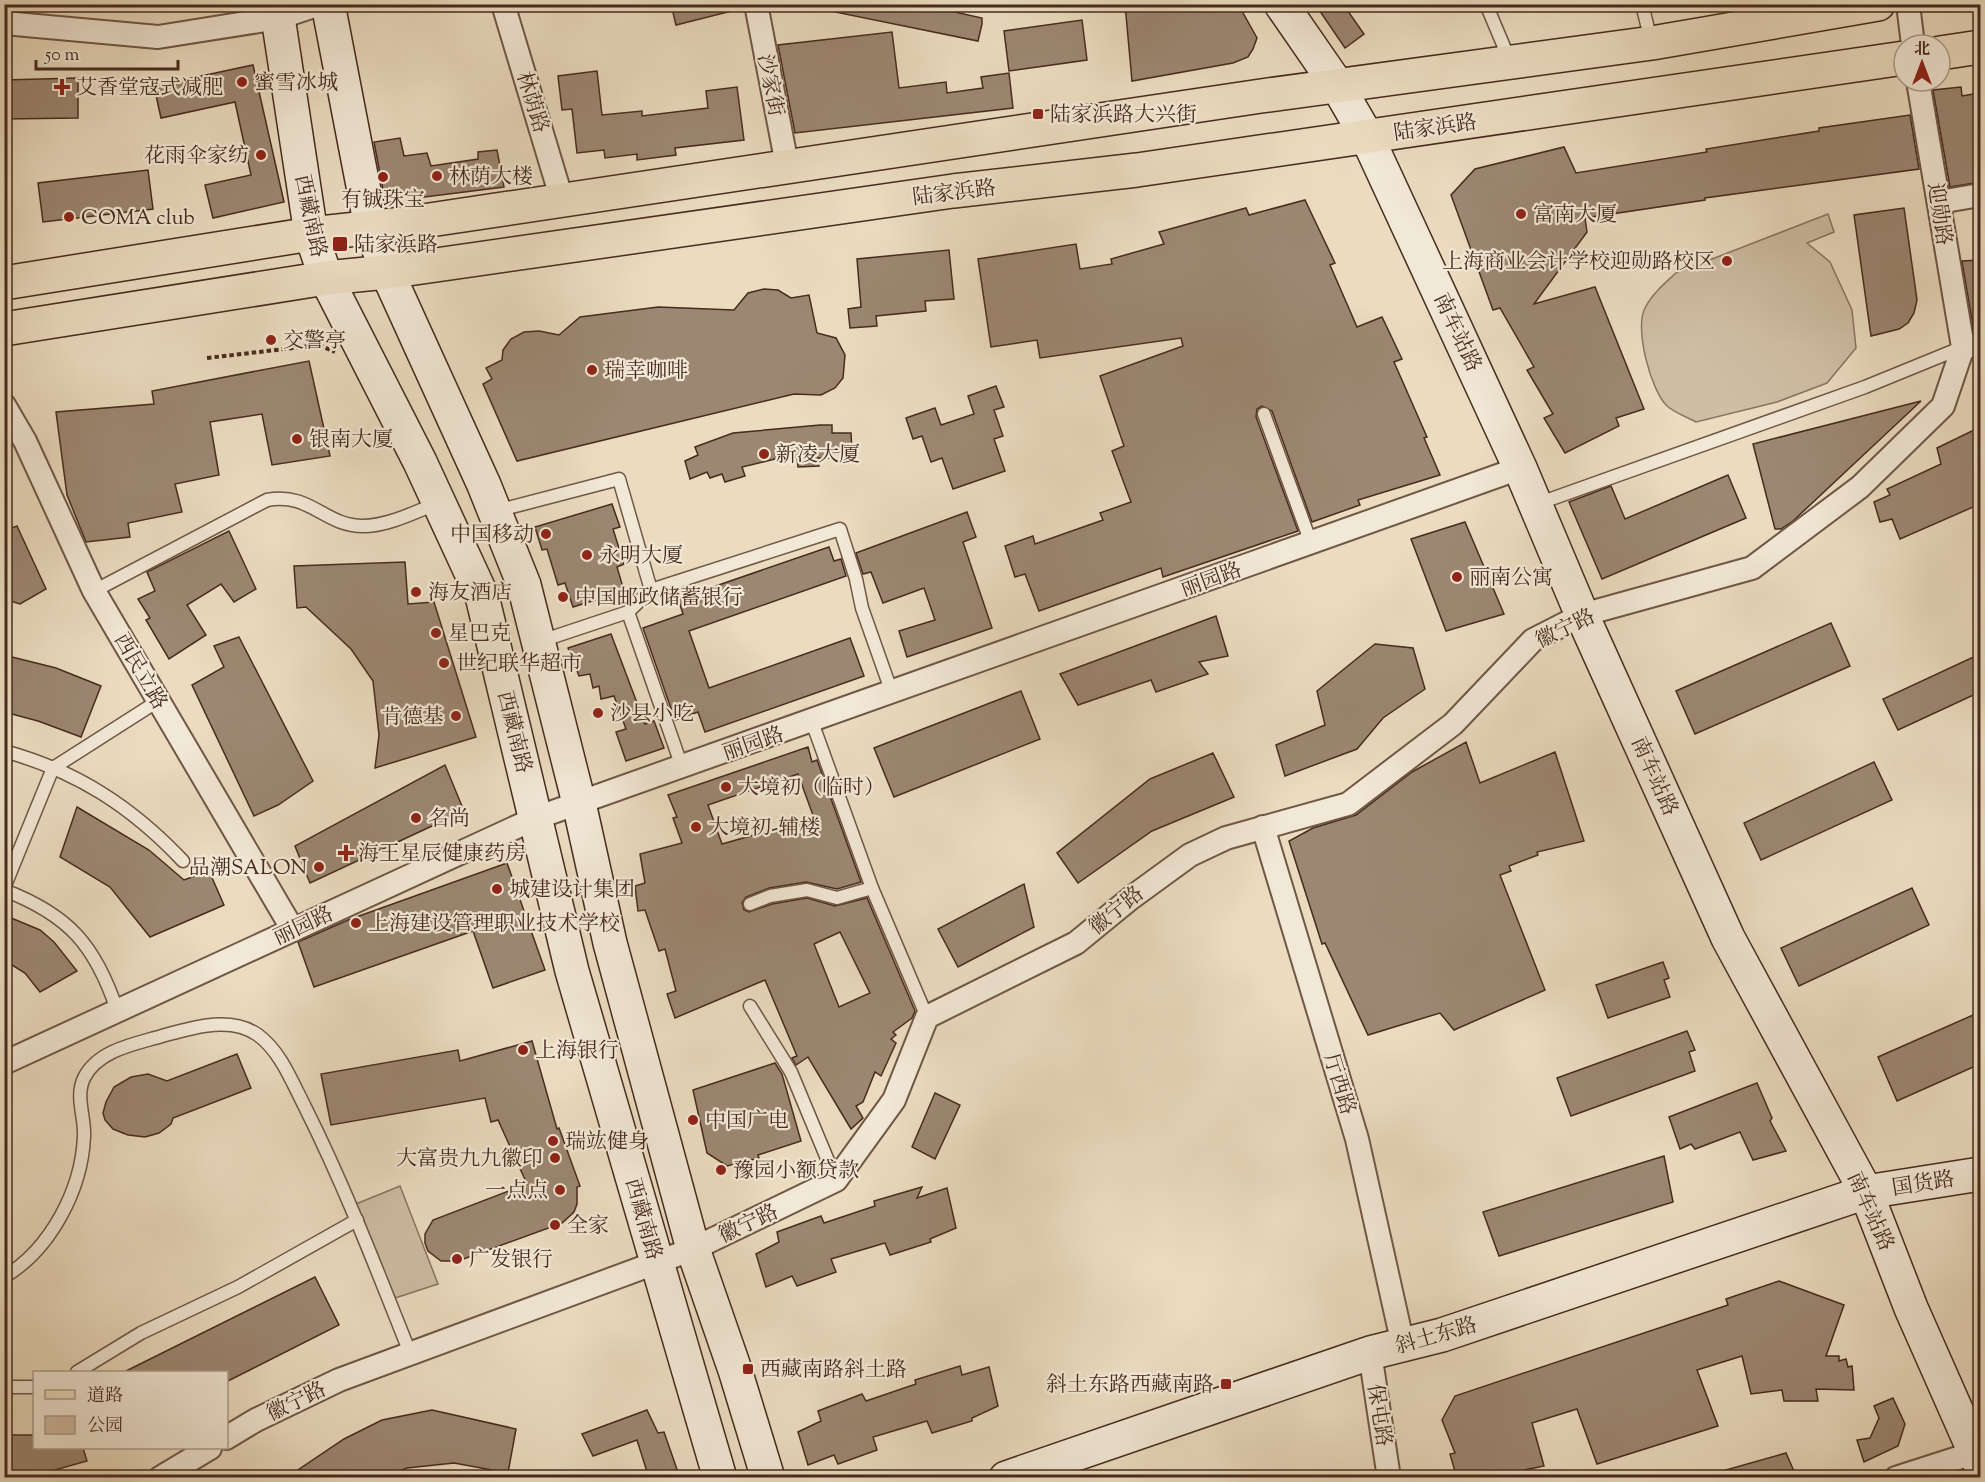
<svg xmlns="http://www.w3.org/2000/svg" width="1985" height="1482" font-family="'Sorts Mill Goudy','Noto Serif SC',serif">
<rect width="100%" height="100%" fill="#ebdcc0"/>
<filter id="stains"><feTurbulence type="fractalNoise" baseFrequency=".00333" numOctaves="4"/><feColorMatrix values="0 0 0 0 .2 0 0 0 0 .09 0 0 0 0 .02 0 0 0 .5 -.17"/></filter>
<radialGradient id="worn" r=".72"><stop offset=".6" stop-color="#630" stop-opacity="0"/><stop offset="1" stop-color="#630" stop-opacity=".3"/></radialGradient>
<g fill="#cfbea4" stroke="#8b7461" stroke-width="1.5">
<path d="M1828,214L1834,232L1807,243L1830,262L1852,310L1856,348L1827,383L1777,402L1696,422C1687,417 1675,413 1667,406C1651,391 1634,328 1645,308C1652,294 1665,283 1676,273Z"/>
<polygon points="400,1186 438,1284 389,1300 351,1206"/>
</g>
<g fill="#9c8772" stroke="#472b1e" stroke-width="1.5" fill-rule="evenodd">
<polygon points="671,4 736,4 736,10 676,25"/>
<polygon points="836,4 919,4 982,18 982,24 978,41 835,12"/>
<polygon points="1125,4 1238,4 1257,38 1253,49 1248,57 1233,63 1132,81"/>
<polygon points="1315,4 1343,4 1364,34 1345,48"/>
<polygon points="1082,20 1087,60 1009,71 1004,31"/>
<polygon points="892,32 899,88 946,82 947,93 983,88 981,77 1009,73 1013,108 795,133 778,45"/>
<polygon points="253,65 284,202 213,218 205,185 251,175 235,102 161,118 154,86"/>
<polygon points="597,71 602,115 642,111 642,116 708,108 706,91 737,87 744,140 675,148 676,155 637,160 637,154 605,158 604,150 577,153 572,109 562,110 558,76"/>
<polygon points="78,78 78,118 4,119 4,80"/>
<polygon points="1961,87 1962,96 1980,93 1980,182 1950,187 1933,90"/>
<polygon points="1910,115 1919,169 1705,198 1705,200 1585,218 1587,232 1534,304 1595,287 1644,409 1616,418 1619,426 1565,453 1544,418 1553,414 1527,370 1534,367 1500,308 1493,310 1451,195 1475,169 1564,147 1576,173 1707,152 1706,149 1819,131 1819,128"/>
<polygon points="400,138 404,156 427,153 431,166 478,159 478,152 497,150 504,187 409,199 406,191 384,195 374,142"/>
<polygon points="148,170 153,209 43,222 38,183"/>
<polygon points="1305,200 1335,263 1330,265 1357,327 1382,317 1402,359 1394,362 1427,437 1424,438 1440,475 1358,500 1360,505 1312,522 1272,411 1262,406 1257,409 1256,417 1298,531 1163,577 1161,568 1039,611 1025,574 1015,577 1005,546 1033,536 1035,544 1103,520 1100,513 1131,502 1112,451 1124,446 1100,376 1183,346 1181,338 1040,358 1037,340 991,347 978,259 1076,244 1080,269 1112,264 1111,259 1164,244 1159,232 1246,208 1249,215"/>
<polygon points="1904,208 1917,300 1914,313 1908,323 1899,329 1871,336 1854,215"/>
<polygon points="949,250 954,299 925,301 926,311 876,316 877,326 850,328 848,309 861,307 857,259"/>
<polygon points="1980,260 1980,331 1974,332 1962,261"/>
<polygon points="764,289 778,290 791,298 809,295 817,333 836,338 845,355 843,378 835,388 821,395 794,394 517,461 483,384 492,379 486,368 502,360 503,350 511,339 524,332 539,331 559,335 580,317 658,307 734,310 748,293"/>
<polygon points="309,361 330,456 272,465 262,414 210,422 219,475 175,484 182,512 128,523 130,537 86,542 67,495 56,412 154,404 152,391"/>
<polygon points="996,386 1004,407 994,410 1003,436 994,439 1005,471 953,489 942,458 931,462 922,436 913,439 906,418 935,408 941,425 974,414 968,396"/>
<polygon points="1921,401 1793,521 1781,529 1775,529 1753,444"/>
<polygon points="820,425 832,425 832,433 851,433 852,452 832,452 831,458 818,458 819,466 798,467 797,457 775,459 742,467 745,476 725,482 722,474 710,478 707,472 690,479 685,461 698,455 695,447 733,433"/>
<polygon points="1976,429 1980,440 1980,456 1976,460 1980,470 1980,504 1900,539 1892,519 1880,522 1874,502 1890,495 1887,489 1941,464 1937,448"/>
<polygon points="1728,475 1746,518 1602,579 1569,502 1611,486 1625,519"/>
<polygon points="612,504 620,527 613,529 624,564 617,567 624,591 573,607 565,583 558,585 547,549 542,550 535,527"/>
<polygon points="967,512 976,537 963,542 992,628 907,657 899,631 935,620 924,588 883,603 871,572 863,574 856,553"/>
<polygon points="1465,522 1504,614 1446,631 1411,539"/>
<polygon points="17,526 46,589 20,604 4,599 4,531"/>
<polygon points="229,531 256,589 234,602 221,584 187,605 206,635 169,659 146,620 150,618 138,599 155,591 147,572"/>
<polygon points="829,547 834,561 841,559 846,576 689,631 709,688 850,638 864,676 705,732 698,712 675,720 643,628 683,614 678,599"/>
<polygon points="405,562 408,604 434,602 476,737 375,768 379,735 373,681 351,649 306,607 297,608 294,566"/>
<polygon points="1216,616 1228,656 1199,662 1208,674 1156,692 1151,680 1078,705 1060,674"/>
<polygon points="1831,623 1850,666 1695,734 1676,691"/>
<polygon points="611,634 645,724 654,721 664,748 626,761 616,732 626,729 614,696 601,699 599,686 593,688 590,674 579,676 568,648"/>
<polygon points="239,637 313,781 278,805 254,816 192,685 224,667 214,646"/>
<polygon points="1375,644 1413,648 1425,689 1383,718 1357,749 1285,776 1276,745 1325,725 1317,691"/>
<polygon points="1980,654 1980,692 1898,730 1883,699"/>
<polygon points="4,655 56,668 101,686 81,737 38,721 4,712"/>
<polygon points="1021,691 1040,739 894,797 874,748"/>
<polygon points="1466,742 1480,783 1555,752 1584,841 1537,852 1538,855 1509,866 1511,871 1500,875 1545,990 1454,1030 1440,1013 1368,1035 1325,943 1322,944 1289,841 1313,828 1356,815 1412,772"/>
<path d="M808,747L812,762L817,760L861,882L837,889L806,882L769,888L746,897L742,903L744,910L749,912L772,904L807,898L835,906L867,898L915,1011L912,1018L893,1032L896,1035L891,1039L896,1043L881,1076L875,1072L863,1102L856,1106L863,1118L851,1129L808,1057L796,1065L792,1058L797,1056L765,980L675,1018L667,994L676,991L665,949L659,951L645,910L638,911L635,886L645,883L640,854L682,843L673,818L677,817L668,795ZM798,774L814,818L722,844L708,805ZM840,932L870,993L839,1007L814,944Z"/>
<polygon points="1213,753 1234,797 1152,831 1078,883 1057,853 1150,779"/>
<polygon points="1874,762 1892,800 1761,860 1744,823"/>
<polygon points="445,765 464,811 310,883 295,846"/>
<polygon points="77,807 149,850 184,880 209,871 224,905 150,937 110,887 60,857"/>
<polygon points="507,863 545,970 493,988 473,931 314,987 298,942 348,920"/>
<polygon points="1024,884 1034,927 958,967 938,929"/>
<polygon points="1912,888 1929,925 1799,986 1781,948"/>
<polygon points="4,915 40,930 54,942 77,971 40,992 25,973 4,960"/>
<polygon points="1663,962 1669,978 1664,980 1670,997 1608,1018 1596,985"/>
<polygon points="1980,1012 1980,1064 1897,1101 1878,1057"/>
<polygon points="1687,1031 1695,1050 1689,1052 1695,1071 1571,1116 1557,1078"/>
<polygon points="532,1041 557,1129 559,1128 580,1186 577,1187 577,1204 574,1212 562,1223 458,1261 441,1261 428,1251 425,1243 425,1234 433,1220 527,1184 498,1120 491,1122 485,1098 331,1125 321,1074 458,1050 460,1061"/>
<polygon points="237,1054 251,1088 173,1118 171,1124 159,1133 145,1137 128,1135 113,1129 105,1120 103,1113 106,1102 114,1087 131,1077 148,1074 167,1081"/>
<polygon points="775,1063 782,1074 801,1141 758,1155 759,1158 727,1166 707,1153 693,1090"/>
<polygon points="1757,1083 1772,1118 1770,1121 1786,1151 1753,1160 1740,1132 1695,1149 1691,1144 1680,1149 1669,1117"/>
<polygon points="935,1093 960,1105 935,1159 912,1147"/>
<polygon points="1664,1156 1673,1202 1499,1256 1483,1212"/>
<polygon points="922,1187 917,1198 947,1188 956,1228 930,1239 931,1242 890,1255 885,1243 831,1259 836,1272 797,1286 792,1276 766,1287 756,1254 779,1242 777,1232 821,1216 824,1223 875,1206 874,1201"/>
<polygon points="315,1277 339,1325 226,1382 226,1372 124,1372"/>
<polygon points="1779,1281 1844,1305 1826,1356 1839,1356 1839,1361 1846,1359 1848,1367 1852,1366 1854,1390 1816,1389 1818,1401 1784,1401 1782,1390 1751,1394 1742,1356 1697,1370 1718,1426 1597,1464 1577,1409 1532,1423 1544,1466 1510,1473 1511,1478 1457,1478 1450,1454 1455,1453 1442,1420 1455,1396 1728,1305 1726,1299"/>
<polygon points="960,1366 962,1375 989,1367 998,1406 972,1418 972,1421 932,1433 927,1421 873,1437 877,1450 838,1464 834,1455 808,1465 798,1432 821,1421 818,1411 862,1394 866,1401 916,1384 915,1380"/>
<polygon points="1893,1398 1905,1424 1898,1446 1864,1462 1857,1440 1870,1438 1879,1418 1874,1406"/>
<polygon points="432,1410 516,1429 508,1473 454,1463 407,1468 383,1478 286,1478 344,1439 382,1420"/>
<polygon points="647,1410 658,1433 664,1432 680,1478 649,1478 637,1440 593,1456 582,1434"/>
<polygon points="4,1435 34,1435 34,1448 83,1448 87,1461 26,1478 4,1478"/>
<polygon points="1786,1453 1797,1478 1715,1478 1715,1473"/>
</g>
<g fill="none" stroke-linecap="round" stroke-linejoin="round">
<defs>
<g id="lane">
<polyline points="1486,4 1510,61"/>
<polyline points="1642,4 1651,41"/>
<polyline points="1264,414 1311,543"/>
<polyline points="1537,504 1865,387 1963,347"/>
<polyline points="496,511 619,479 651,590 628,612 541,641"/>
<polyline points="651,590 840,529 856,579 862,608 892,693"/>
<path d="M94,591L267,500C311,492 324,526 363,526C388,526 415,512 438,503"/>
<polyline points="628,612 682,767"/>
<polyline points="812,722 872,888 927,1017"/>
<path d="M4,751C77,771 132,807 183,861"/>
<polyline points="4,888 53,768 158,701"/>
<path d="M4,890C69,915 95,945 117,1010"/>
<polyline points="750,904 770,896 807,890 837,898 872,888"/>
<polyline points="750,1006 791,1072 836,1180"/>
<path d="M4,1277C51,1249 82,1189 84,1136C85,1116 75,1097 84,1078C98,1050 135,1044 162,1036C191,1028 230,1015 258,1035C281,1052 292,1082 305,1107C345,1187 377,1270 410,1353"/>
<polyline points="77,1372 141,1333 238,1287 357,1220"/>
<polyline points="4,1387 34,1387"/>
</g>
<g id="street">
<polyline points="503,4 562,200"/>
<polyline points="756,4 787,165"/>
<polyline points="1908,4 1913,45"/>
<polyline points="4,23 158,37 278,18 320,4"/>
<polyline points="1918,81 1963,347"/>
<polyline points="1939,202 1980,195"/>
<polyline points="4,405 25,441 94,591 293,930"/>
<polyline points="1263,827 1357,1139 1403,1345"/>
<polyline points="4,1063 536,818 1520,468"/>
<polyline points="1370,1353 1389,1478"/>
<polyline points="226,1438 256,1420 339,1380 693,1249 836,1180 894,1100 927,1017 1076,943 1131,898 1190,855 1226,838 1348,804 1453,724 1533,640 1582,615 1752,568 1860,487 1943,406 1963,347 1980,345"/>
<polyline points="160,1478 210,1448"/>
<polyline points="1896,1478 1980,1451"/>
</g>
<g id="secondary">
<polyline points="276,4 311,234 326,278 420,462 482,596 572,971 720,1478"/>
<polyline points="328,4 371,227 387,272 484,485 524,585 579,803 610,943 693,1249 735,1370 768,1478"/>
<polyline points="1281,4 1337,85 1367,137 1520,468 1582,615 1728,938 1866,1192 1911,1308 1980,1464"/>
<polyline points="1006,1478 1370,1353 1442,1335 1866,1192 1980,1174"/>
</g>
<g id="primary">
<polyline points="1940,53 1980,47"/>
<polyline points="4,283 311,234 403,224 1261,96 1652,43 1878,4"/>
<polyline points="4,329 326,278 387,272 953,191 1137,170 1904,58"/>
</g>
</defs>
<use href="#lane" stroke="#705746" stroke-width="15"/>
<use href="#street" stroke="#705746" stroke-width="26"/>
<use href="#secondary" stroke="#472b1e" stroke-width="36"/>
<use href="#primary" stroke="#472b1e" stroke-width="36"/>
<polyline stroke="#472b1e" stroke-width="4" stroke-dasharray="4.5 3" stroke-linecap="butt" points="207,358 319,345 335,352"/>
<use href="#lane" stroke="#f2e8d6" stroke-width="12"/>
<use href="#street" stroke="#f2e8d6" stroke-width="22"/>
<use href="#secondary" stroke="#f2e8d6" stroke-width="33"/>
<use href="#primary" stroke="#ebdcc0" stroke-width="33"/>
</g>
<g fill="#8f2418" stroke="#f2e8d6" stroke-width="2">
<circle cx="242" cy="82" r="6"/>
<path d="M59 78h6v6h6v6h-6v6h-6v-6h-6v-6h6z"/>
<rect x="1032" y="108" width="12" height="12" rx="3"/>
<circle cx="261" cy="155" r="6"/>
<circle cx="437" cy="176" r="6"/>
<circle cx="383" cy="177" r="6"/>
<circle cx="1521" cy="214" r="6"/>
<circle cx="69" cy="217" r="6"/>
<rect x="332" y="236" width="16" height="16" rx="3"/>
<circle cx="1727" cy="261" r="6"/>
<circle cx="271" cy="340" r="6"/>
<circle cx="592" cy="370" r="6"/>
<circle cx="297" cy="439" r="6"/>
<circle cx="764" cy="454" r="6"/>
<circle cx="546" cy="534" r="6"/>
<circle cx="587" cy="555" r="6"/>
<circle cx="1457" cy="577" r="6"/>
<circle cx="416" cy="592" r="6"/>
<circle cx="563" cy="597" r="6"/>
<circle cx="436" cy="633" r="6"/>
<circle cx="444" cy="663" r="6"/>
<circle cx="598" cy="713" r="6"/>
<circle cx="456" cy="716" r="6"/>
<circle cx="726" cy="787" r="6"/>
<circle cx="416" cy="818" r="6"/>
<circle cx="696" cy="827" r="6"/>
<path d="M343 844h6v6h6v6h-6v6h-6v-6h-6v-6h6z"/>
<circle cx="319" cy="867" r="6"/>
<circle cx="497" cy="889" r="6"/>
<circle cx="356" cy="923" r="6"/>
<circle cx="523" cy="1050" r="6"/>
<circle cx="693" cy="1120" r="6"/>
<circle cx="553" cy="1141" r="6"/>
<circle cx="555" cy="1158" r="6"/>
<circle cx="721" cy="1170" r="6"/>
<circle cx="560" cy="1190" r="6"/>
<circle cx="555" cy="1225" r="6"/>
<circle cx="457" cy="1259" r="6"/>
<rect x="742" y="1363" width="12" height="12" rx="3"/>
<rect x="1220" y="1378" width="12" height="12" rx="3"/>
</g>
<g text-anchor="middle" stroke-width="4.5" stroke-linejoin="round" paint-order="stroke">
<g font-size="21" fill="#472b1e" stroke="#f2e8d6" text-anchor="start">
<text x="254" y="89">蜜雪冰城</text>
<text x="76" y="94">艾香堂寇式减肥</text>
<text x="1050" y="121">陆家浜路大兴街</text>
<text x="249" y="162" text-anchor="end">花雨伞家纺</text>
<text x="449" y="183">林荫大楼</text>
<text x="383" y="206" text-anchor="middle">有铖珠宝</text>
<text x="1533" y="221">富南大厦</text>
<text x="81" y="224">COMA club</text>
<text x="354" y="251">陆家浜路</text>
<text x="1715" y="268" text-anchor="end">上海商业会计学校迎勋路校区</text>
<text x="283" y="347">交警亭</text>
<text x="604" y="377">瑞幸咖啡</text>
<text x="309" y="446">银南大厦</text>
<text x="776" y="461">新凌大厦</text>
<text x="534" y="541" text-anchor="end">中国移动</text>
<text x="599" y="562">永明大厦</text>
<text x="1469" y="584">丽南公寓</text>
<text x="428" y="599">海友酒店</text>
<text x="575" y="604">中国邮政储蓄银行</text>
<text x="448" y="640">星巴克</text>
<text x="456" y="670">世纪联华超市</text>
<text x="610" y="720">沙县小吃</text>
<text x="444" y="723" text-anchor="end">肯德基</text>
<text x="738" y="794">大境初（临时）</text>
<text x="428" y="825">名尚</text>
<text x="708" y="834">大境初-辅楼</text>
<text x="358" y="860">海王星辰健康药房</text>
<text x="307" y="874" text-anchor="end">品潮SALON</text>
<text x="509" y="896">城建设计集团</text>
<text x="368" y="930">上海建设管理职业技术学校</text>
<text x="535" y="1057">上海银行</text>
<text x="705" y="1127">中国广电</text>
<text x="565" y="1148">瑞竑健身</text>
<text x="543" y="1165" text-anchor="end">大富贵九九徽印</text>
<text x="733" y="1177">豫园小额贷款</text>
<text x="548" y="1197" text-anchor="end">一点点</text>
<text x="567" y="1232">全家</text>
<text x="469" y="1266">广发银行</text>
<text x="760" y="1376">西藏南路斜土路</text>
<text x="1214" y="1391" text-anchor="end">斜土东路西藏南路</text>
</g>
<g font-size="21" fill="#472b1e" stroke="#f2e8d6">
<text transform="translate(771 85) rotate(79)" y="7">沙家街</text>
<text transform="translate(533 102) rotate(73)" y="7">林荫路</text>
<text transform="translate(1435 127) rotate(-8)" y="7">陆家浜路</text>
<text transform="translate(954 192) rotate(-7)" y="7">陆家浜路</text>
<text transform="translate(1940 214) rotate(81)" y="7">迎勋路</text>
<text transform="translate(311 216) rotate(78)" y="7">西藏南路</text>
<text transform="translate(1458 332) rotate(65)" y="7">南车站路</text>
<text transform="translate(1211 579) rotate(-20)" y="7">丽园路</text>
<text transform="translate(1565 628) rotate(-26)" y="7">徽宁路</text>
<text transform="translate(141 671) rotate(60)" y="7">西民立路</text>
<text transform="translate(515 732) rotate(76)" y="7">西藏南路</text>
<text transform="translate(753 743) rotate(-19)" y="7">丽园路</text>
<text transform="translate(1655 776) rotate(66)" y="7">南车站路</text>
<text transform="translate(1116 910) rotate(-39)" y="7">徽宁路</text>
<text transform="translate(303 925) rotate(-25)" y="7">丽园路</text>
<text transform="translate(1340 1084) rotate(73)" y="7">厅西路</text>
<text transform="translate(1923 1183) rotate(-9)" y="7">国货路</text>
<text transform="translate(1871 1211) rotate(66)" y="7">南车站路</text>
<text transform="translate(644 1219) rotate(74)" y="7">西藏南路</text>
<text transform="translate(748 1223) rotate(-25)" y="7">徽宁路</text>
<text transform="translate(1436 1335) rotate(-16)" y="7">斜土东路</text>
<text transform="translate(296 1401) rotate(-26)" y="7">徽宁路</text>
<text transform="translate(1380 1415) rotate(81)" y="7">保屯路</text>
</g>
</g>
<rect width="1985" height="1482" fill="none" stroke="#ebdcc0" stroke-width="24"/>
<rect x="6" y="6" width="1973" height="1470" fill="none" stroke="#472b1e" stroke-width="3"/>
<rect x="12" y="12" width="1961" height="1458" fill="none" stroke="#472b1e" stroke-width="1.5"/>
<rect x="33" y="1371" width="195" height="78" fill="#f2e8d6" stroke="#ae9c8c" stroke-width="1.5"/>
<rect x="45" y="1390" width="30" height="9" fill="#ebdcc0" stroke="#ae9c8c" stroke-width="1.5"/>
<text x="87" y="1401" font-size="18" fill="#472b1e">道路</text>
<rect x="45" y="1416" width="30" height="18" fill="#cfbea4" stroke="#ae9c8c" stroke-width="1.5"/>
<text x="87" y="1431" font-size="18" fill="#472b1e">公园</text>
<g transform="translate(1922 63)"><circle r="28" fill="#f2e8d6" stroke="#ae9c8c" stroke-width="1.5"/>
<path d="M0-4.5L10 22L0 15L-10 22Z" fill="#8f2418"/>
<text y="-9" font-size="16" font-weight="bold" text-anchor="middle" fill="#472b1e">北</text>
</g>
<path d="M36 60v9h142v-9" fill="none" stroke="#472b1e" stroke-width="3"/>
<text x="45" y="60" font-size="18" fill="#472b1e" stroke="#f2e8d6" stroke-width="4.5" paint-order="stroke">50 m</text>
<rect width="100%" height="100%" filter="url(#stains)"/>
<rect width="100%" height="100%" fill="url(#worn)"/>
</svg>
